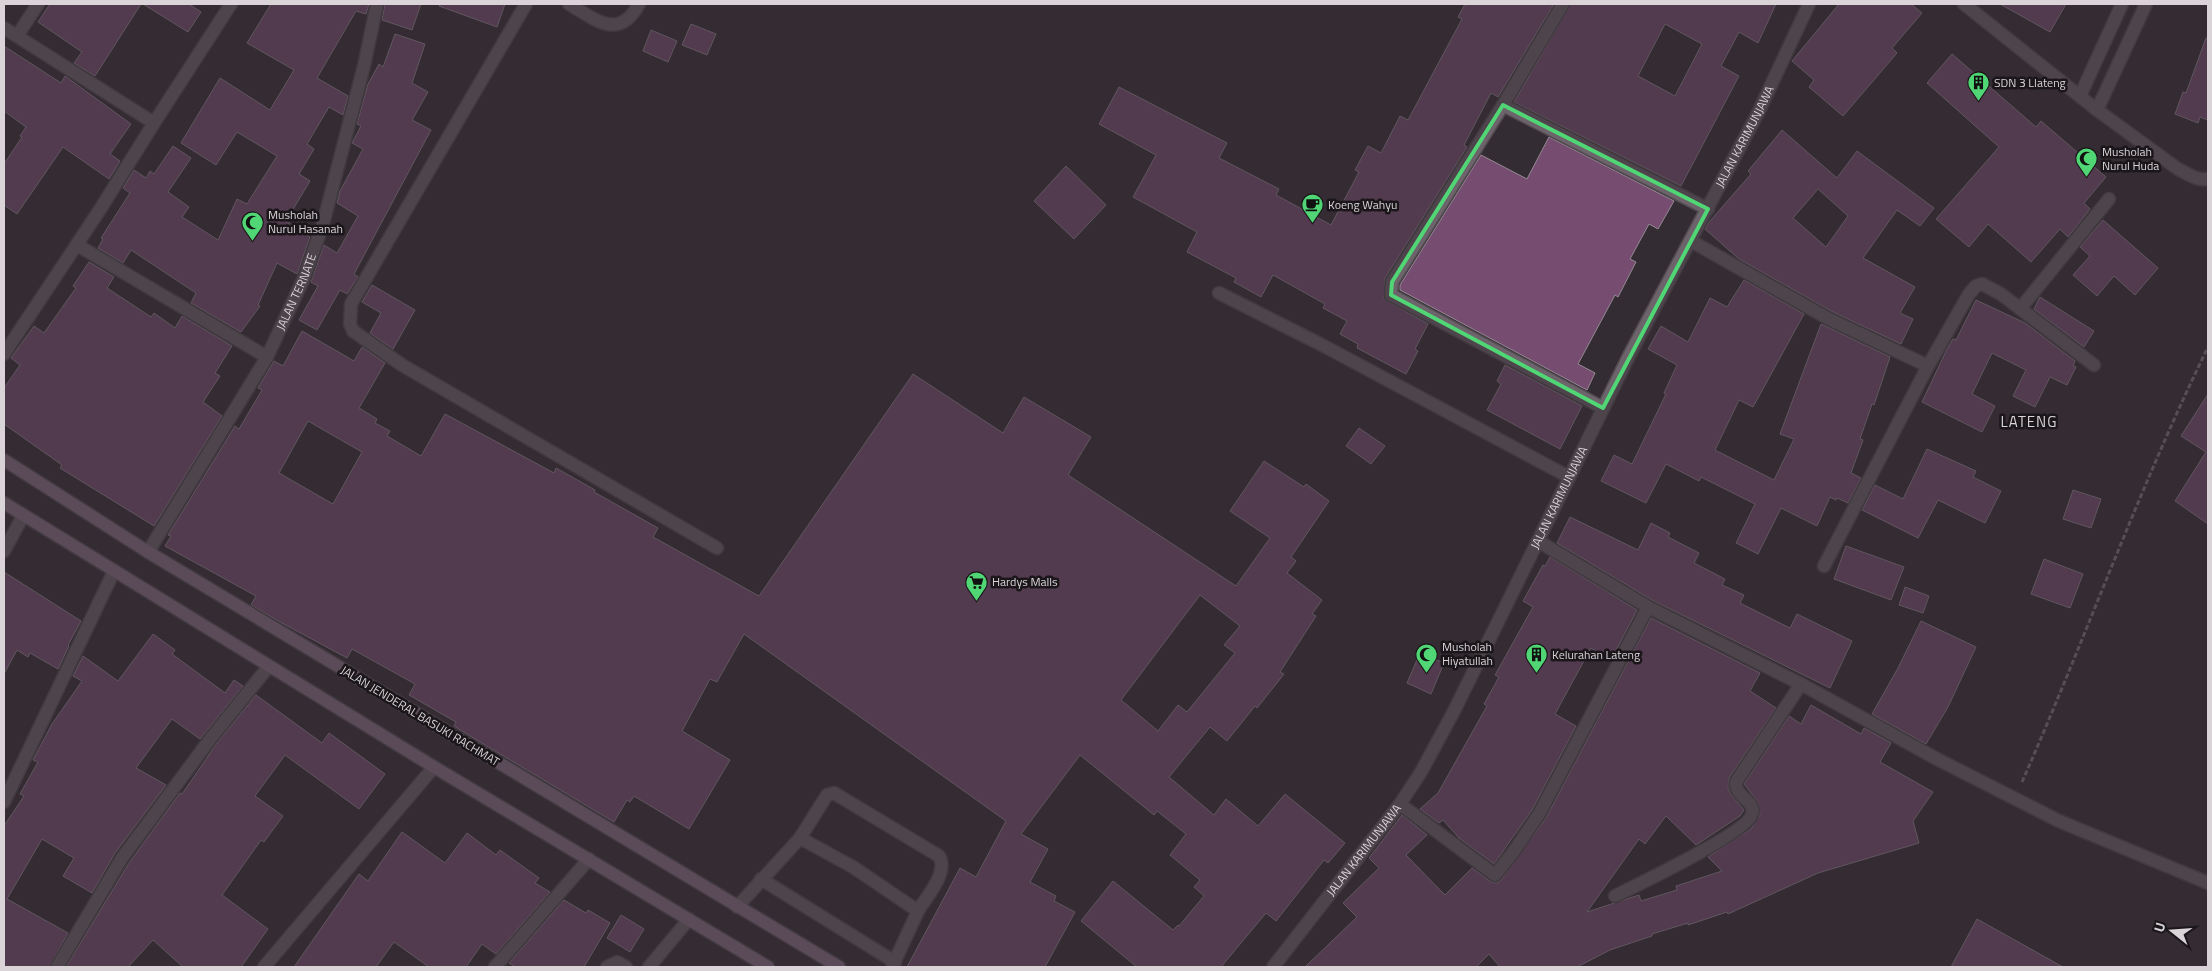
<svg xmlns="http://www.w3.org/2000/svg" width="2212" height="971" font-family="'Titillium Web',sans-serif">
<rect width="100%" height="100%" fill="#342c33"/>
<g fill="#764c71" stroke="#948a93" fill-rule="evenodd">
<polygon points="50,4 141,4 95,76 74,63 82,52 38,22"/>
<polygon points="143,4 189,4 201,12 188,32"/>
<polygon points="271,4 369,4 366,14 356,11 317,78 348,96 343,115 329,107 307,144 314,149 299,174 310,181 286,221 310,237 297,274 277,263 258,305 260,306 241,332 191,303 196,293 131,250 123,263 98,248 103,239 101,238 130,193 123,188 134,170 146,178 150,171 154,174 173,146 191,158 168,192 189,207 182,217 218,240 237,199 247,204 277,156 237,132 216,165 181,143 220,78 270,110 294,70 247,43"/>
<polygon points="385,4 421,4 412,30 382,20"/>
<polygon points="440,4 505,4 497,27 439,6"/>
<polygon points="1465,4 1554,4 1498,97 1491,93 1464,145 1467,147 1385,278 1384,299 1428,324 1415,349 1418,351 1406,374 1357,348 1358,344 1340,334 1347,321 1323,308 1325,304 1273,275 1261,297 1234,282 1236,278 1187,252 1197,232 1133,197 1156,155 1099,124 1119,87 1227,143 1219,158 1279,189 1276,195 1331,225 1359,172 1355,170 1368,146 1381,153 1400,116 1408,120 1462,19 1458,17"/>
<path d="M1571,4H1776L1758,43L1739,32L1721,66L1739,76L1681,186L1514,102ZM1665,24L1702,44L1675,96L1638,76Z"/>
<polygon points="1839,4 1911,4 1922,13 1892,48 1897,53 1843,116 1809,87 1814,80 1792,61"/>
<polygon points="2000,4 2066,4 2050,32"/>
<polygon points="691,24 716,34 707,55 682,45"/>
<polygon points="651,30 677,41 668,62 643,51"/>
<polygon points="395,34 425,44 412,83 428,92 412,120 431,130 354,274 358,277 347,294 340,290 317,330 299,320 318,286 311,282 324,245 337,253 358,216 337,203 340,191 363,149 352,143 361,126 357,124 368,84 379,64 383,67"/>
<polygon points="2206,38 2208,38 2208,120 2200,117 2198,123 2175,114 2183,92 2186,93"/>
<polygon points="4,46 61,83 65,76 131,124 110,154 120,161 109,179 63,147 17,214 4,205 4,164 22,137 20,136 26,127 4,111"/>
<polygon points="1952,54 2036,127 2041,121 2106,177 2084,203 2090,209 2068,237 2060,229 2031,262 1988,224 1969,247 1936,219 1999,147 1927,83"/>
<path d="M1782,130L1837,178L1857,151L1934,208L1920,226L1897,210L1863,258L1915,287L1900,313L1913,319L1901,344L1833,312L1739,259L1705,229L1710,221L1751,174L1748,171ZM1818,189L1848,216L1826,247L1793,218Z"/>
<polygon points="1549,137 1674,201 1658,229 1649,224 1630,259 1636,262 1618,297 1615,295 1578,364 1595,373 1587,390 1400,290 1400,285 1481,155 1527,179"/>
<polygon points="1066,166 1106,205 1074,239 1034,201"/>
<polygon points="2103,220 2158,268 2135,295 2114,276 2097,296 2073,275 2090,256 2080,247"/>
<polygon points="89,262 114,277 107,288 151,317 154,313 175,328 182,316 232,346 215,373 220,376 203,402 222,416 154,526 60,468 62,465 4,424 4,388 20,365 11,358 34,326 44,333 76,288 73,286"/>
<polygon points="1744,280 1804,314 1753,407 1739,400 1715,450 1774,480 1794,439 1780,434 1821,324 1890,357 1874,405 1872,404 1860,439 1863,440 1851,473 1861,478 1848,503 1837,498 1836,500 1830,497 1817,526 1781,508 1758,554 1736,543 1755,504 1701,477 1699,481 1666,464 1646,503 1601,481 1614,455 1632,464 1666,394 1664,393 1677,365 1648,349 1661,326 1688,342 1710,298 1727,307"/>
<polygon points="372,285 415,310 393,349 370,333 381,313 362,302"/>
<polygon points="2040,297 2094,331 2084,347 2034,309"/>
<polygon points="1976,300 2025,323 2075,361 2073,366 2076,367 2067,385 2050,377 2035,407 2013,396 2026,370 1992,353 1972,394 1995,406 1982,432 1922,402 1947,349 1953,339 1956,340"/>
<path d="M302,331L354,361L362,347L385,363L359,408L377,419L375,423L390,431L387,436L421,456L445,414L554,473L556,468L595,490L594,492L658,528L653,537L759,596L913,374L1003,433L1024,397L1091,437L1068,475L1236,586L1270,538L1230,511L1264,461L1304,487L1306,484L1329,501L1291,557L1296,561L1287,573L1322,600L1312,614L1316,616L1280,672L1284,674L1257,708L1255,706L1227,741L1210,727L1169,777L1214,815L1226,799L1258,826L1285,794L1345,843L1328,863L1324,860L1276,921L1266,913L1221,967H1137L1081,921L1113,881L1173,930L1178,925L1179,926L1204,896L1194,887L1200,880L1170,855L1186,834L1157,811L1154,815L1080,755L1021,834L1048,849L1030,882L1056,896L1054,901L1075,912L1045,967H907L960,868L976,877L1006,821L744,634L717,682L710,679L682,731L730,760L689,829L634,796L630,802L627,800L614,822L475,739L454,726L456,722L409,695L415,684L352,649L347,658L280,622L251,605L256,596L165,546L171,536L168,535L235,426L239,429L262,390L258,388L274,361L283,366ZM308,421L362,452L333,504L279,473ZM1200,595L1240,626L1224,645L1235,653L1187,712L1178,705L1158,731L1121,700Z"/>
<polygon points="1505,365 1582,406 1560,449 1487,410 1501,384 1497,381"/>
<polygon points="2208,394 2208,524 2175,501 2206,452 2181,436"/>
<polygon points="1359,428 1385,446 1371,464 1346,446"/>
<polygon points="1927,449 1976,471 1973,477 2001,491 1985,523 1938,500 1918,538 1862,510 1875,485 1903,499"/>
<polygon points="2073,490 2101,499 2091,528 2063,519"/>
<polygon points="1570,517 1638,550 1651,523 1670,533 1668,537 1699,553 1694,563 1725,579 1722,585 1744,595 1740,603 1790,628 1797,614 1852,641 1830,688 1652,600 1557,543"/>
<polygon points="1846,546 1904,567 1891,600 1834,579"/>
<polygon points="1550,557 1637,610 1611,660 1591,648 1555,714 1576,726 1532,810 1494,864 1459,838 1443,820 1439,823 1420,809 1438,793 1487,706 1484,704 1499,677 1495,675 1533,607 1523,601 1543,565 1545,566"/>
<polygon points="2044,559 2083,574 2070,608 2031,594"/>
<polygon points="4,572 81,621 68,645 69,646 58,669 30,653 28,657 17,650 4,674"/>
<polygon points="1905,587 1929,596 1923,613 1899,605"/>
<polygon points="1651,618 1760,673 1750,691 1776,708 1729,778 1728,788 1731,795 1744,810 1740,816 1696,845 1666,816 1645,844 1639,839 1587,912 1639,895 1641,901 1677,890 1676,886 1722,871 1708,857 1751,829 1760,815 1758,802 1744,784 1789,716 1801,724 1811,705 1861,734 1864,728 1891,743 1880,762 1933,792 1913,821 1919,843 1818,873 1728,914 1727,912 1688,925 1688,923 1652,934 1652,936 1610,950 1577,967 1500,967 1489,954 1476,967 1305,967 1357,917 1343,903 1379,868 1369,858 1402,815 1427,835 1406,855 1445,895 1472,868 1491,882 1498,883 1501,880 1546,818"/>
<polygon points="1921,621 1976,647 1948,707 1926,744 1872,714 1898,668"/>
<polygon points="153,634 175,650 172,654 225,693 234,680 243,686 200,739 172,719 136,768 166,785 115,853 92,893 63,876 74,858 42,839 7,899 68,933 49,967 4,967 4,826 24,796 20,794 38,762 33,760 52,724 82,681 73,676 83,656 118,681"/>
<polygon points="1420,653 1444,663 1431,694 1407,683"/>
<polygon points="256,695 322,743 329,733 385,774 359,809 285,755 255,796 283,816 264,842 261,840 222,895 268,929 241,967 183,967 153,940 128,967 66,967 129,863 180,793 182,794 217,743"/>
<polygon points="402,832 445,863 467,833 496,855 500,850 539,878 535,883 550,892 496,954 482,944 466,967 429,967 394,942 376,967 294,967 359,874 368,881"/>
<polygon points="564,900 586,913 588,910 610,923 584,967 515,967 509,963"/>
<polygon points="621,915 644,929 630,952 607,938"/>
<polygon points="1977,919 2063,967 1951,967"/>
</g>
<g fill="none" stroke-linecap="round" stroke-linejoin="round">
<defs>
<g id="service">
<path d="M800,838L827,795L834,793L939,856C949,872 927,896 918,911"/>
<polyline points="761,879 895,962"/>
<polyline points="737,907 800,838 853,867 918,911 892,967"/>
<polyline points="607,967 617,962 626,967"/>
<polyline points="649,967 689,919"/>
</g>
<g id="minor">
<polyline points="526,4 351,304 350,324 353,331 402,365 717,548"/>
<path d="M569,4C596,20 619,41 639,4"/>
<polyline points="1563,4 1503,105 1392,282 1391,295 1603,408"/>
<path d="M1964,4L2097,110L2178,169C2188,174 2197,181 2208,179"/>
<polyline points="4,28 154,123 231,4"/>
<polyline points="17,36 38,4"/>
<polyline points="2080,96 2122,4"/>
<polyline points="1503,105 1708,209"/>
<polyline points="2097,110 2146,4"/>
<polyline points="1691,241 1829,319 1928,366 1824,566"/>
<polyline points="77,245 267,357"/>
<polyline points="1219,293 1322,345 1569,477"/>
<polyline points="2020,309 2109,199"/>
<polyline points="4,354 99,211 154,123"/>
<polyline points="1928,366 1969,294 1976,286 1982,284 2001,294 2094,365"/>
<polyline points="1538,541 1648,607 1801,684 1937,759 2059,821 2208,883"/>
<polyline points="4,551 23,516"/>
<path id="s1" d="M148,552L267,357L304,278L323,224L364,66L377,4"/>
<polyline points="4,802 114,571"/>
<polyline points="1400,804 1495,875 1514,851 1539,814 1648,607"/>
<path d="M1615,896C1637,885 1748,832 1752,814C1756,800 1734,797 1736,782L1801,684"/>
<polyline points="57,967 122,858 211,738 269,666"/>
<polyline points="264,967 434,767"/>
<polyline points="495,967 589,859"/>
</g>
<g id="tertiary">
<path id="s2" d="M1273,967L1400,804L1421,772L1454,711L1629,356L1759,111L1809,4"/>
</g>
<g id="secondary">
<polyline points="4,460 148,552 839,967"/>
<polyline points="4,503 434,767 768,967"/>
</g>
</defs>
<use href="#service" stroke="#514a50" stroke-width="15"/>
<use href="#minor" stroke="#514a50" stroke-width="15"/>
<use href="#tertiary" stroke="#514a50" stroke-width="15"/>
<use href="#secondary" stroke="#514a50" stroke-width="15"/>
<path stroke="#80797f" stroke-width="3" stroke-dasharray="5 2.5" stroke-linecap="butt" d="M2022,782C2086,637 2139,488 2208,347"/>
<use href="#service" stroke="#6d636b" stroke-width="12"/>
<use href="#minor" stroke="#6d636b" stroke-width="12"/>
<use href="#tertiary" stroke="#6d636b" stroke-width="12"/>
<use href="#secondary" stroke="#8b7188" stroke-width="12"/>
</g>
<path d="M0 0H2212V971H0ZM1503,105L1708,209L1603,408L1391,295L1392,282Z" fill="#342c33" fill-opacity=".55" fill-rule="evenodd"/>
<path fill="none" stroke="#50d674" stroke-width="4" stroke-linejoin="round" d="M1503,105L1708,209L1603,408L1391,295L1392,282Z"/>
<defs>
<symbol id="building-pin" viewBox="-11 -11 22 30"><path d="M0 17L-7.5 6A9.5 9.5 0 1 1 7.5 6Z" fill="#50d674" stroke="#1a1619"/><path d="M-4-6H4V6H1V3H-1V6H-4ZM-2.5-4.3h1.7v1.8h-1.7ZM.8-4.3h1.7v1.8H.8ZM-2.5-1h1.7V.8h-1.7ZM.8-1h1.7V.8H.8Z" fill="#111"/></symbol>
<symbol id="mosque-pin" viewBox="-11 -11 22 30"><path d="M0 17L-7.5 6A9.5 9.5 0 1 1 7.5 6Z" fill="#50d674" stroke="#1a1619"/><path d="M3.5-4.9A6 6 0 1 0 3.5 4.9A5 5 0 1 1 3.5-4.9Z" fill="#111"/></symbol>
<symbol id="cafe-pin" viewBox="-11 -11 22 30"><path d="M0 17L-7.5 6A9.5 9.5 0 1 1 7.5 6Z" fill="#50d674" stroke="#1a1619"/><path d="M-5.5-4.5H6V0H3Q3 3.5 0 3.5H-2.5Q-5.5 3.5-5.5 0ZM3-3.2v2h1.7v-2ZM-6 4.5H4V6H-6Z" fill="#111"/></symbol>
<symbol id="supermarket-pin" viewBox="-11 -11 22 30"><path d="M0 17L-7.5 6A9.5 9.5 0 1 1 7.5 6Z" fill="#50d674" stroke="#1a1619"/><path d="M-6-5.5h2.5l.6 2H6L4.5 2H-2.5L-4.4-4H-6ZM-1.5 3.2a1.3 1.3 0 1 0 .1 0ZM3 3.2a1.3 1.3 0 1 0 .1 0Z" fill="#111"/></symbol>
</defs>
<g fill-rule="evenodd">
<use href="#building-pin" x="1966" y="70" width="25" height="34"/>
<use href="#mosque-pin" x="2074" y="146" width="25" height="34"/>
<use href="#cafe-pin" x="1300" y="192" width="25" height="34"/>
<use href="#mosque-pin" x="240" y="210" width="25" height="34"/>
<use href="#supermarket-pin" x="964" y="570" width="25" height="34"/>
<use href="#mosque-pin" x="1414" y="642" width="25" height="34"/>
<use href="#building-pin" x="1524" y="642" width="25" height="34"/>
</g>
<g text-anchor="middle" stroke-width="5" stroke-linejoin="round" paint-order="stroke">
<g font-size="12" fill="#dad4d9" stroke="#1a1619" text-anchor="start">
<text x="1994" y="87">SDN 3 Llateng</text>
<text x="2102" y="156">Musholah<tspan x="2102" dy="14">Nurul Huda</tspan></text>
<text x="1328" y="209">Koeng Wahyu</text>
<text x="268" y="219">Musholah<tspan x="268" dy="14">Nurul Hasanah</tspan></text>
<text x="992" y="586">Hardys Malls</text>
<text x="1442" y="651">Musholah<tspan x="1442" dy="14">Hiyatullah</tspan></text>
<text x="1552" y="659">Kelurahan Lateng</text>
</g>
<g font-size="12" fill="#dad4d9" stroke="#1a1619">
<text dy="4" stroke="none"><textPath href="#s2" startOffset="958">JALAN KARIMUNJAWA</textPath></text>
<text dy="4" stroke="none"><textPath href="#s1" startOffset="300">JALAN TERNATE</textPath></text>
<text dy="4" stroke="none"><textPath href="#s2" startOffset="552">JALAN KARIMUNJAWA</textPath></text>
<text transform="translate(420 716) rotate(31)" y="4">JALAN JENDERAL BASUKI RACHMAT</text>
<text dy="4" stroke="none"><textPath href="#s2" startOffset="148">JALAN KARIMUNJAWA</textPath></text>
</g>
<g font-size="15" letter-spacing="1" fill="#dad4d9" stroke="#1a1619">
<text x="2029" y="427">LATENG</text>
</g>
</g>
<rect width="2212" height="971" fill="none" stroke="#dad4d9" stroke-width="10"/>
<g transform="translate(2172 931) rotate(287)" stroke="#1a1619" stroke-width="4" paint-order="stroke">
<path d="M0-4L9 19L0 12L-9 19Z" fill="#dad4d9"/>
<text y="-8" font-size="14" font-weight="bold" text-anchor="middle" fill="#dad4d9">U</text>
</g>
</svg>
